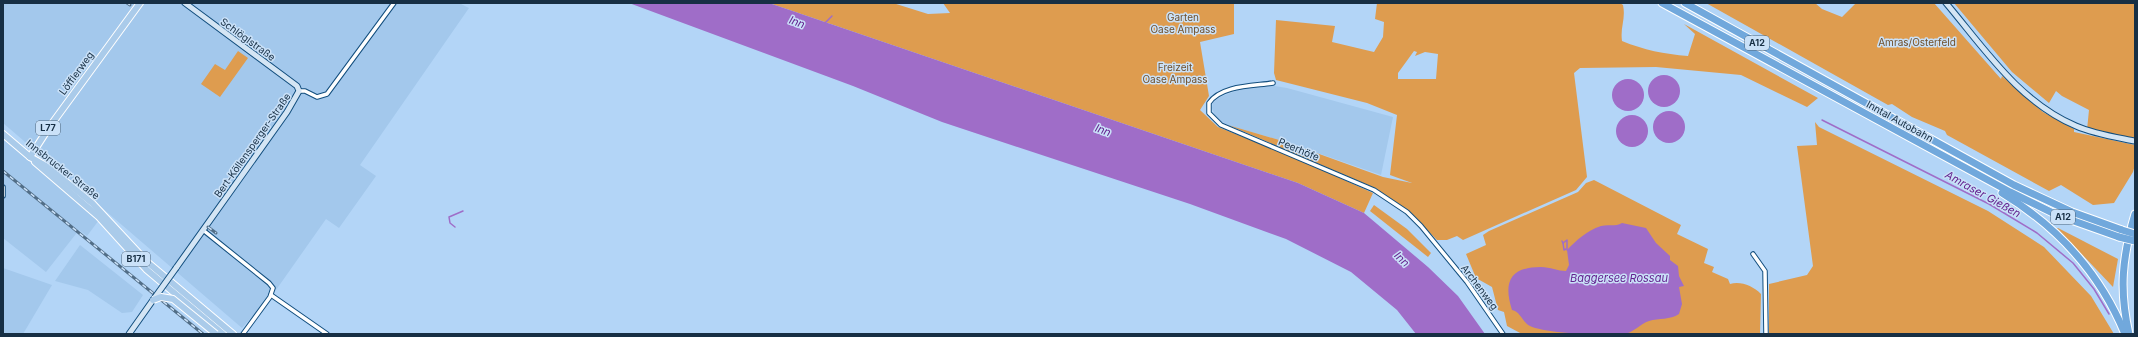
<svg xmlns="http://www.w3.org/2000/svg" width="2138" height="337" font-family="Inter,sans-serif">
<rect width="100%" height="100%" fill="#b3d5f7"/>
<g fill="#a3c8ec">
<polygon points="3,3 459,3 469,8 360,165 376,176 339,228 326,219 276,290 242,328 3,123"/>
<polygon points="1269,85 1287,88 1393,117 1381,175 1286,142 1228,125 1218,120 1215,116 1212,108 1213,102 1220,97 1241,89"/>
<polygon points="3,139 99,220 87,236 79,230 46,272 3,238"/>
<polygon points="80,245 143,295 132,312 122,313 88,290 55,281"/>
<polygon points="3,268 52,285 23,334 3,334"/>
</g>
<g fill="#de9c4f" fill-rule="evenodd">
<polygon points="769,3 893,3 928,14 950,13 943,3 1234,3 1234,34 1200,42 1209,96 1200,110 1218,127 1291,156 1373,193 1364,213 1298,183"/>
<path d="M1377,3H1620L1623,5C1626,19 1620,27 1622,41C1644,50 1664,54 1688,56L1695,34L1684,24L1818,98L1807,107L1741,75L1656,67L1580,68L1574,73L1587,177L1576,190L1463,240L1457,236L1447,240H1437L1408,211L1375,188L1228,125L1286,142L1383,177L1412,183L1390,175L1397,115L1367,103L1276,80L1274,73L1276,20L1335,26L1332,42L1374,52L1383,37L1384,22L1375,19ZM1414,51L1417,52L1415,56L1425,52L1438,54L1436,79H1398V73Z"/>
<polygon points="1706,3 1815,3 1822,9 1842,17 1856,3 1934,3 2001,79 2002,76 2043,112 2074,129 2074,132 2135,145 2135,165 2133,172 2114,203 2093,205 2061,185 2049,191 1947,135 1945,131 1912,117 1892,104 1888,105"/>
<polygon points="1954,3 2135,3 2135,140 2087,130 2089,110 2062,96 2056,91 2049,103 2012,72"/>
<polygon points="238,51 248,58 220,97 201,84 215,64 225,70"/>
<polygon points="1815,122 1819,127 1988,211 2044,247 2091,296 2114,334 1769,334 1769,284 1807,275 1813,266 1797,146 1817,145"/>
<path d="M1594,180L1681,225L1677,234L1708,249L1704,263L1714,267L1712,272L1728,279L1730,284C1741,281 1753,286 1761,294L1760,334H1522L1507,326L1504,312L1498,310L1492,287L1476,278L1466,254L1486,245L1483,235L1489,231L1578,192L1586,183Z"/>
<polygon points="1374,205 1407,229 1431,253 1428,257 1370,211"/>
<polygon points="2058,228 2118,259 2113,287 2057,228"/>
</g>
<g fill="#9f6dc8">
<polygon points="629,3 769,3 1298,183 1364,213 1428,267 1458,296 1485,334 1416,334 1397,310 1351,272 1286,239 1190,204 942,122 853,86"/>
<circle cx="1664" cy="91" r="16"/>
<circle cx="1628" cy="95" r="16"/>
<circle cx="1669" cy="127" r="16"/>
<circle cx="1632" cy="131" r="16"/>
<path d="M1622,223L1646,228L1656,243L1670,256V260L1678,266L1679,276L1684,286L1679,287L1682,304L1679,314C1670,320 1659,318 1649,321C1640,324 1634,332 1625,334C1610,337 1543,333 1530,326C1522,322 1521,312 1512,310C1503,282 1510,267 1541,267C1550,267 1558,271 1566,271L1569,265L1567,250C1577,240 1586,231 1601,226C1608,224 1615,227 1622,223Z"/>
</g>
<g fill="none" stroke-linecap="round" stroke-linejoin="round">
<g stroke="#9f6dc8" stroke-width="1.5">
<polyline points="825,23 832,16"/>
<polyline points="1822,120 1989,204 2037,233 2073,263 2094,289 2109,314"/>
<polyline points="455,227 450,223 449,217 463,211"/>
<polyline points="1562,241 1563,243 1567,240 1567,250"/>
<polyline points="1563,243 1564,250 1566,249"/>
</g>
<defs>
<g id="street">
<path d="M1273,83C1254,86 1221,85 1209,103V113L1221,125L1374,190L1407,212L1421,226L1467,282L1503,334"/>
<polyline points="299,91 305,91 317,97 327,94 394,3"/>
<polyline points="3,187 3,196"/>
<polyline points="203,230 269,283 273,288 270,297 243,334"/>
<polyline points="1753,254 1765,271 1766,334"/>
<polyline points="271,295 327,334"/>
</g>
<g id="secondary">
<path d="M1946,3C1984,48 2019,102 2076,126C2094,134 2115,137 2135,141"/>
<polyline points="176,268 287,112 299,91 297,86 185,3"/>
<polyline points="129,334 153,300"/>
</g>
<g id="primary">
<polyline points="3,134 30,157 48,167 92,203 146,261 233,334"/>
<polyline points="30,157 48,129 140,3"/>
<polyline points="35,162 99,217 147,270 223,334"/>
</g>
<g id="highway">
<polyline points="1662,3 2010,192 2057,215 2119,237"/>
<polyline points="1685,3 2014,185 2072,212 2122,230"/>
<path d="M2002,193C2058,227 2100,273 2125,334"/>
<path d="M2129,334C2119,290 2122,258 2135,214"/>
</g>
</defs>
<use href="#street" stroke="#124e7e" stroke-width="5.5"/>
<use href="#secondary" stroke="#124e7e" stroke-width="7"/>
<use href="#primary" stroke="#fff" stroke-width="8"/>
<use href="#highway" stroke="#fff" stroke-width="9"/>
<use href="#street" stroke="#fff" stroke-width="3.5"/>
<use href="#secondary" stroke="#d4e5f4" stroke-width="5"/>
<use href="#primary" stroke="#aacbea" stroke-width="6"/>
<use href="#highway" stroke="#71a8dc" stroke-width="7"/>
<defs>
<g id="rail">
<polyline points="127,3 130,5"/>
<polyline points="3,171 203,334"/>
<polyline points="208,227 216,233"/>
</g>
</defs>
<use href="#rail" stroke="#526e87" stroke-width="3"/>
<use href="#rail" stroke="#cae1f8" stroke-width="1.5" stroke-dasharray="4.5" stroke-linecap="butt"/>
<defs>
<polyline id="secondary-bridge" points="153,300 176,268"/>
<polyline id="primary-bridge" points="153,300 161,297 173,299 216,334"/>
<g id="highway-bridge">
<polyline points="2122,230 2135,234"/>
<polyline points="2119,237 2135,241"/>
</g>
</defs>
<use href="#secondary-bridge" stroke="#124e7e" stroke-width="7" stroke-linecap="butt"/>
<use href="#primary-bridge" stroke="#fff" stroke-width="8" stroke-linecap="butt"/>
<use href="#highway-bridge" stroke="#fff" stroke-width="9" stroke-linecap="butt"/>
<use href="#secondary-bridge" stroke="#d4e5f4" stroke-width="5"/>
<use href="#primary-bridge" stroke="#aacbea" stroke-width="6"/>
<use href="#highway-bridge" stroke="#71a8dc" stroke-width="7"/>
</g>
<g text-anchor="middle" stroke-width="3" stroke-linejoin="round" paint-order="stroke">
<g fill="#cae1f8" stroke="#4d647a" stroke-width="1">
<rect x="1745" y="36" width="24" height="14" rx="3"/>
<rect x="36" y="121" width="24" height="14" rx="3"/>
<rect x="2051" y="210" width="24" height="14" rx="3"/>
<rect x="122" y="252" width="28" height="14" rx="3"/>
</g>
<g font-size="9" font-weight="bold" fill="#172f44">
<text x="1757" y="46">A12</text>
<text x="48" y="131">L77</text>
<text x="2063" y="220">A12</text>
<text x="136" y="262">B171</text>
</g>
<g font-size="10" fill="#6f4f2a" stroke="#cae1f8">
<text x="1183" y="21">Garten<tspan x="1183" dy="12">Oase Ampass</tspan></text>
<text x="1917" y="46">Amras/Osterfeld</text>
<text x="1175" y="71">Freizeit<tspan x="1175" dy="12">Oase Ampass</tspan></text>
</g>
<g font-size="10" fill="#172f44" stroke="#cae1f8">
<text transform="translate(248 39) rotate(36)" y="4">Schlöglstraße</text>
<text transform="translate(76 73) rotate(-54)" y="4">Löfflerweg</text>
<text transform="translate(1900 121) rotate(29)" y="4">Inntal Autobahn</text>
<text transform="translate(252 145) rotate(-55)" y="4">Bert-Köllensperger-Straße</text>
<text transform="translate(1299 149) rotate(23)" y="4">Peerhöfe</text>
<text transform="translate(63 169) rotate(38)" y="4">Innsbrucker Straße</text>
<text transform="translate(1480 287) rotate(53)" y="4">Archenweg</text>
</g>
<g font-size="11" font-style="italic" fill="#64228f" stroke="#cae1f8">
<text transform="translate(797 22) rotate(20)" y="4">Inn</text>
<text transform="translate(1103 130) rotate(20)" y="4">Inn</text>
<text transform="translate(1983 194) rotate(29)" y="4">Amraser Gießen</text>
<text transform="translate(1402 259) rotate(44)" y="4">Inn</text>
<text x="1619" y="282">Baggersee Rossau</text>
</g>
</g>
<rect width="2138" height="337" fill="none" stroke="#172f44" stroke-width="8"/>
</svg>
